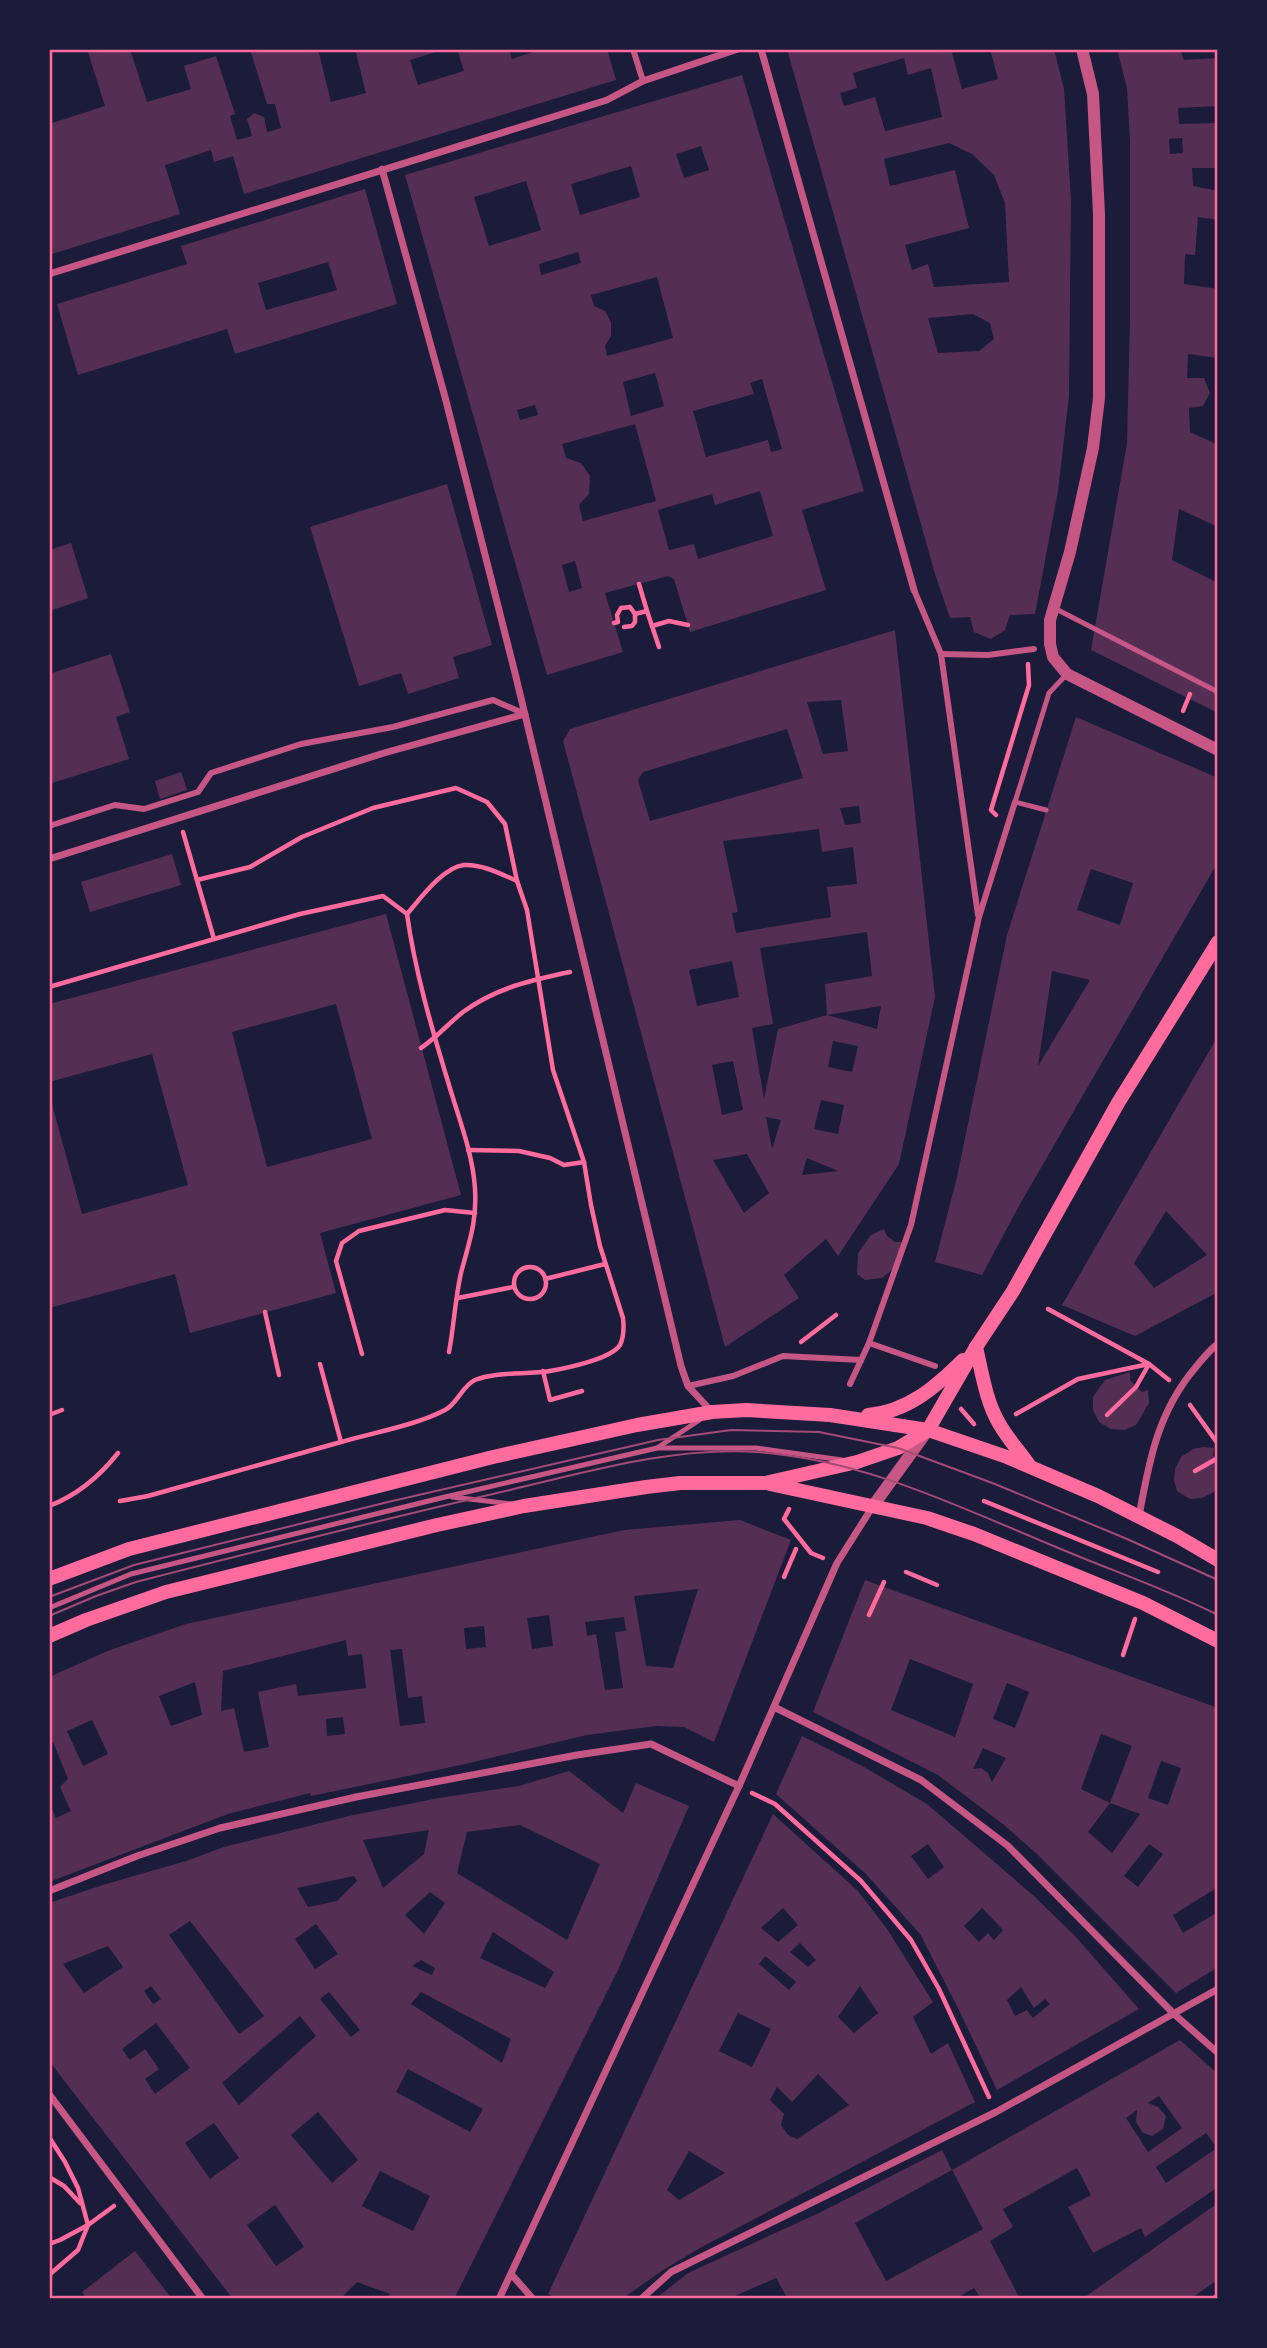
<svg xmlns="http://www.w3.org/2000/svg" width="1267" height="2348" font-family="Cabin,sans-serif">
<rect width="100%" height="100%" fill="#1b1b3a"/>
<g fill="#542f53" fill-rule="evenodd">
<polygon points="87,49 130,49 147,102 191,89 184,66 216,56 235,114 230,116 237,140 252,136 247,119 254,113 264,117 267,132 281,128 275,104 267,104 250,49 318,49 331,102 366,93 355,49 445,49 410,60 418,85 464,71 457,49 509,49 512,59 542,49 607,49 616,80 244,194 233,156 214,162 211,150 184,159 165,165 180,214 49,255 49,124 105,106"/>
<path d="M787,49H963L952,53L962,89L998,79L990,49H1054L1064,89L1071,200L1069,396L1058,491L1035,614L1010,615L1005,630L991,639L974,632L970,617L950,618L935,574ZM904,58L908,75L931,68L942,117L885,131L875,97L844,106L840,93L857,88L853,73ZM949,143L972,154L994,175L1005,203L1009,282L934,287L928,264L912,270L905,245L969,228L955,170L890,186L884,159ZM973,314L990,323L994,339L979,351L938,353L928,318Z"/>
<path d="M1117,49H1180L1184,60L1218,58V106L1178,108L1179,124L1218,123V168H1192L1193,186L1218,191V220L1198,217L1195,255L1185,254L1184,284L1218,289V358L1188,354L1187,378H1204L1210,393L1203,406L1189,408L1190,432L1218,445V527L1179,509L1172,560L1218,583V713L1091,650L1127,443L1130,318V141L1127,88ZM1182,138L1183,153L1170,154L1169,139Z"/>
<path d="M742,75L864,491L802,510L826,590L690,632L674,579L668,576L605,593L623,652L547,675L405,175ZM701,146L709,170L684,178L676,154ZM631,166L640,197L580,215L571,184ZM526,181L541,230L489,246L474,197ZM578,252L581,263L541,275L539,264ZM657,277L673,338L607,356L605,346L611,336V322L605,311L594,306L591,295ZM655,373L664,406L631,416L623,382ZM762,379L782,449L771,452L768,440L706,457L693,411L754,394L750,383ZM535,405L538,415L520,420L517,410ZM635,424L656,501L583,521L579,505L589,494L590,476L581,463L566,458L562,444ZM760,491L773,536L698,559L694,544L669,550L658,510L712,494L715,505ZM575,561L582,588L569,592L562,565Z"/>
<path d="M365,189L397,304L235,354L227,329L78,375L57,304L187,264L181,246ZM328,262L337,290L266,310L258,283Z"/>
<polygon points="447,484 492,645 453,657 459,678 408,694 401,673 359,686 310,527"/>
<polygon points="71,543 88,598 49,611 49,550"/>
<path d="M895,630L935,997L899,1164L838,1256L826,1239L784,1275L799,1298L725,1347L563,741L570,729ZM841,700L848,751L823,754L807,702ZM787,729L803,778L650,821L638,780L643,772ZM859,806L861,823L845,825L840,808ZM819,829L822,852L853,847L857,884L827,887L831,917L736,933L732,913L738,912L723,841ZM867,932L872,976L825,984L827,1015L881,1006L877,1029L827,1015L778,1029L764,1099L752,1028L773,1024L760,948ZM732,961L739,997L697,1006L689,970ZM833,1041L858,1046L852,1072L828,1067ZM733,1061L743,1110L722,1115L712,1065ZM821,1100L844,1105L838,1134L814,1129ZM766,1117L781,1120L772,1149ZM747,1154L769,1193L744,1213L713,1160ZM807,1158L838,1171L802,1175Z"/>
<polygon points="111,654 130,712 116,717 129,759 49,784 49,674"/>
<path d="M1076,717L1218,778V862L1020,1204L982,1275L935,1262L957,1177L1007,935ZM1091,869L1133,883L1120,925L1077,910ZM1052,971L1090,980L1038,1066Z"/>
<polygon points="181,772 187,790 160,799 155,781"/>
<polygon points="172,854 181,885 90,912 81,882"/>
<path d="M386,914L461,1195L320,1233L336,1293L190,1333L175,1274L49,1308V1093L82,1214L188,1185L152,1054L49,1082V1004ZM336,1004L372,1139L267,1167L232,1032Z"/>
<path d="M1218,1036V1292L1135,1336L1062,1305ZM1166,1211L1207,1255L1154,1288L1134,1263Z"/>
<polygon points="884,1229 887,1236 895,1242 901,1242 901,1250 895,1267 882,1278 865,1280 857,1274 858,1253 871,1235"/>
<polygon points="1130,1372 1130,1380 1142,1392 1148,1390 1149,1403 1136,1425 1125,1430 1111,1429 1099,1422 1093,1410 1093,1397 1105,1380"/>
<polygon points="1203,1447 1214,1448 1213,1455 1218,1462 1218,1486 1214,1492 1202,1498 1190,1499 1177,1491 1174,1480 1175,1469 1181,1457 1193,1449"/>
<path d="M740,1520L791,1540L714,1742L684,1727L656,1726L587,1735L461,1765L311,1796L310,1793L228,1814L49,1882V1802L56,1818L71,1811L60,1787L68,1779L53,1742L49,1744V1677L110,1650L186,1624L624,1530ZM698,1589L673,1668L646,1666L634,1596ZM549,1615L553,1646L532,1649L527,1618ZM624,1617L626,1631L615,1632L623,1688L605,1690L596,1634L587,1636L585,1622ZM484,1626L486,1647L466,1649L464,1628ZM346,1640L348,1656L362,1654L366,1688L298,1696L296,1684L258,1692L269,1747L244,1752L234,1708L221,1711L223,1671ZM402,1649L408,1698L422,1696L425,1723L400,1726L390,1650ZM195,1682L202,1715L171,1726L159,1696ZM343,1717L345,1734L327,1736L326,1719ZM92,1720L108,1754L83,1766L67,1731Z"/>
<path d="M865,1580L1218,1708V1887L1173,1915L1183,1933L1218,1912V1967L1176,1993L1038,1855L1004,1825L938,1775L813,1712ZM910,1659L973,1684L955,1737L891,1710ZM1007,1683L1029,1692L1015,1728L993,1719ZM1101,1734L1132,1746L1110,1803L1140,1814L1112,1853L1088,1832L1110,1803L1081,1789ZM983,1748L1006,1758L992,1782L988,1773L981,1768L973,1769ZM1161,1761L1181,1768L1168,1805L1148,1798ZM1149,1844L1163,1854L1138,1887L1124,1876Z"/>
<path d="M802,1736L864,1767L927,1804L1035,1897L1075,1936L1139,2009L997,2090L957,2006L920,1934L866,1874L776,1794ZM928,1844L944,1867L928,1879L911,1856ZM982,1908L1003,1930L994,1940L988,1933L979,1942L964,1926ZM1021,1987L1034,2008L1045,1999L1050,2004L1033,2018L1027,2010L1015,2016L1007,2000Z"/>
<path d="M569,1771L623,1813L636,1783L689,1806L618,1970L454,2299H387L390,2294L357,2282L340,2299H233L49,2061V1903L106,1884L186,1861L224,1847L349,1816L439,1798L519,1786ZM520,1825L600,1864L567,1940L457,1873L467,1832ZM429,1830L424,1854L383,1888L363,1840ZM354,1876L357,1881L337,1901L308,1907L297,1888ZM430,1892L445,1903L424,1934L405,1915ZM190,1921L264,2016L239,2034L169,1935ZM316,1924L338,1954L315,1969L295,1939ZM493,1932L554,1972L545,1988L480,1958ZM108,1946L123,1967L84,1993L63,1964ZM421,1960L435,1968L432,1975L412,1966ZM151,1986L161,1999L153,2004L144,1991ZM329,1992L360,2030L351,2037L320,1999ZM421,1992L511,2039L502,2063L411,2004ZM300,2016L316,2036L239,2105L222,2083ZM156,2023L190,2068L155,2094L145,2079L159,2069L145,2049L130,2060L122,2049ZM408,2069L483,2109L470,2132L396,2092ZM318,2112L358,2160L332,2183L291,2135ZM214,2123L239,2158L210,2179L185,2143ZM380,2171L430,2196L413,2231L362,2206ZM275,2205L304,2247L276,2266L247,2225Z"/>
<path d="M773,1814L858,1891L887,1929L933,2002L913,2017L922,2035L931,2054L948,2043L975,2102L700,2248L663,2270L622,2299H557L548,2294ZM783,1908L798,1925L778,1942L761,1928ZM800,1943L816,1960L808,1967L790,1952ZM765,1956L796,1982L789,1990L759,1964ZM860,1986L878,2013L854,2033L838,2017ZM738,2013L771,2029L752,2067L719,2051ZM818,2074L849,2105L797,2139L788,2135L781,2125L784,2114L770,2100L777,2087L792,2102ZM689,2151L725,2173L679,2200L667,2190Z"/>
<path d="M1180,2040L1218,2074V2187L1145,2237L1141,2228L1093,2253L1068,2207L1091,2195L1077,2168L1003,2209L1013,2227L990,2241L1020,2299H981L974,2288L955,2299H788L776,2278L728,2299H655L688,2273L819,2213L942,2150L952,2170L855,2223L886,2281L983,2229L952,2170ZM1159,2096L1182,2128L1148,2152L1126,2118L1137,2110L1136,2122L1143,2133L1152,2136L1163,2129L1166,2116L1158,2107L1148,2103ZM1206,2133L1217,2148L1166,2183L1156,2167Z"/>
<polygon points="1218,2203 1218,2279 1213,2283 1190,2299 1082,2299"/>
<polygon points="135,2251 172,2299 87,2299 82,2292"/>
</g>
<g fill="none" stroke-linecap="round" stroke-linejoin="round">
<g stroke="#ff6b9d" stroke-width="4.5">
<polyline points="639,584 647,611"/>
<polyline points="635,614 647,611 659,647"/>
<polyline points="614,623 618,622 617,615 621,608 630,607 635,614"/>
<polyline points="652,626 669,621 688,625"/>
<polyline points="624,627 632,626 635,622 635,614"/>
<polyline points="1183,711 1190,694"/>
<polyline points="996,815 991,810 1029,685 1028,664"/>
<polyline points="183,832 214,939"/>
<polyline points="197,880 250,867 302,837 373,808 456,788 487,802 505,824 517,881 527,910 553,1070 584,1162 564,1165 550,1158 519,1151 468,1150"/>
<path d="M407,914C415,972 432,1029 449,1085C459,1119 473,1154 475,1189C477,1223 469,1242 461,1273C455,1299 454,1326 449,1352"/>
<path d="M49,987L300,914L383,896L407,914C420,899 443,867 464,865C482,864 501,874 517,881"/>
<path d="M421,1048C437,1037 449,1023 463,1012C496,988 531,980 570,972"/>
<circle cx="530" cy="1283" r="16"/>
<polyline points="545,1279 605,1264"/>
<polyline points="458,1298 513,1287"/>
<polyline points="1048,1309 1149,1364 1136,1387 1107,1415"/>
<polyline points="265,1312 279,1375"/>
<polyline points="801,1342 836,1315"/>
<polyline points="362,1354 336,1261 342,1243 359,1231 445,1210 475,1213"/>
<path d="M320,1364L341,1442C372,1433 417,1425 445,1410C457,1404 463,1385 475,1380C499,1371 526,1375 550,1371C567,1368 611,1359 620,1345C624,1337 624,1327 623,1318L600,1246L591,1205L584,1162"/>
<polyline points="543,1371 550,1400 582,1391"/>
<polyline points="1190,1405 1218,1444"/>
<polyline points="961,1409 974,1424"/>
<polyline points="1016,1414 1078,1379 1149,1364 1169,1380"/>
<polyline points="49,1415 62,1410"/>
<polyline points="1195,1471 1218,1458"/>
<polyline points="120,1501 148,1496 341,1442"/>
<polyline points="984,1501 1158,1572"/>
<path d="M49,1506C78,1495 99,1477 118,1453"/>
<polyline points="789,1509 784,1519 811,1553 823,1558"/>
<polyline points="906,1572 937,1585"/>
<polyline points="784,1577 796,1549"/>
<polyline points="869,1615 884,1582"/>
<polyline points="1123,1655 1135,1619"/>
<polyline points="752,1793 775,1804 861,1881 911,1940 939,1989 989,2097"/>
<polyline points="49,2137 65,2162 78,2188 88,2225 60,2240 49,2244"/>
<polyline points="49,2177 64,2186 80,2203"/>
<polyline points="49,2275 78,2250 88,2225 114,2206"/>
</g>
<g stroke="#c65784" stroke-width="5">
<polyline points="1054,608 1218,692"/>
<polyline points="1046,810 1015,802 1049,693 1067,674"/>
<polyline points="657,1448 701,1419"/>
<polyline points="452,1497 512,1504"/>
<polyline points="49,1608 131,1574 445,1497 657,1448 756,1448 842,1460"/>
</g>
<g stroke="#c65784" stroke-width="6">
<polyline points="633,49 643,81"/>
<polyline points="914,590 941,654 978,915"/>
<polyline points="941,654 988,655 1034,649"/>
<polyline points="49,826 115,805 144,809 198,792 211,773 301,744 393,727 493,700 525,714"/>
<polyline points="869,1343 935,1366"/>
<polyline points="850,1384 869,1343 911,1225 979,917 1015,802"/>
<polyline points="688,1386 733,1376 783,1356 861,1360"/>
</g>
<g stroke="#c65784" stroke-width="7">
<polyline points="761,49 914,590"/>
<polyline points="382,169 445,397 515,673 681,1366 688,1386 712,1412"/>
<polyline points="49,274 607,100 643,81 738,49"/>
<polyline points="49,859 384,753 525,714"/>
<path d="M1139,1516C1149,1461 1158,1412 1195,1368C1202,1360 1209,1350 1218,1344"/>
<polyline points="774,1707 921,1780 1008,1846 1174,2014 1218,2053"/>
<polyline points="49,1891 137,1856 220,1828 356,1797 577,1755 651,1744 739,1786"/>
<polyline points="49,2094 203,2299"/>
<polyline points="512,2275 533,2299"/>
<polyline points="499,2299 739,1786 837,1563 873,1506"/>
<polyline points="641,2299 671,2272 996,2112 1218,1989"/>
<polyline points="1215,2299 1218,2297"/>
</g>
<g stroke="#c65784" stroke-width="12">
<polyline points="1082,49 1093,94 1099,214 1099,398 1093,448 1070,552 1050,620 1050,644 1053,657 1067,674 1218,750"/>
<polyline points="873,1506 928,1430"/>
</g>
<g stroke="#ff6b9d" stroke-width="14">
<path d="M976,1347C982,1373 986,1402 1000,1425C1008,1439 1020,1452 1029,1465"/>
<path d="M868,1415C907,1412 936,1387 963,1360"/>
<polyline points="770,1484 927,1518 974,1534 1143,1603 1218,1641"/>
<polyline points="49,1579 129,1549 493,1457 637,1425 712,1412 746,1410 830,1415 928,1430 1007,1457 1098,1496 1177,1536 1218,1560"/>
<polyline points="49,1636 86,1620 166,1592 437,1525 524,1506 646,1487 680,1483 765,1483 857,1462 898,1448 928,1430 976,1347 1013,1291 1118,1103 1218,942"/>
</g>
<g stroke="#a44b75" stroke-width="2">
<polyline points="49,1597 134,1565 388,1502 658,1440 731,1430 819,1432 898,1448 995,1484 1127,1539 1218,1580"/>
<path d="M49,1616L96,1596L136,1582C261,1550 385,1519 510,1490C591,1471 672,1447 756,1452C863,1459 959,1507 1056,1547C1110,1570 1166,1589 1218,1615"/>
</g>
</g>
<rect width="1267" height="2348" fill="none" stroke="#1b1b3a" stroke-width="102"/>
<rect x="51" y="51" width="1165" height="2246" fill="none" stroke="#ff6b9d" stroke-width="2.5"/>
</svg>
